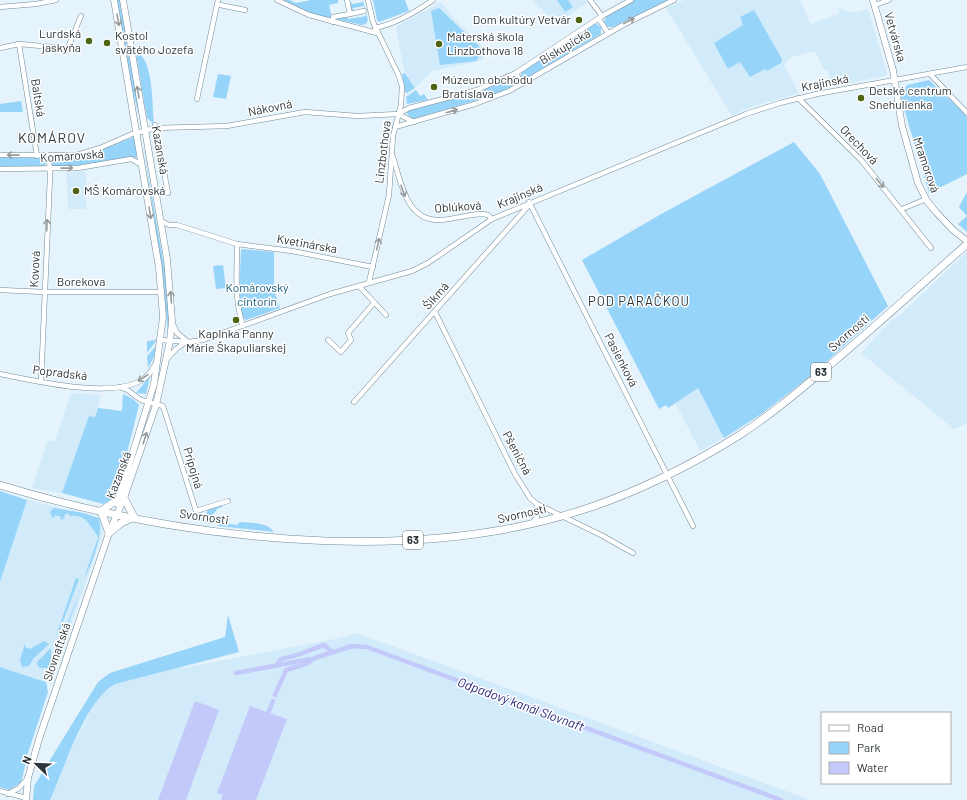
<svg xmlns="http://www.w3.org/2000/svg" width="967" height="800" font-family="Barlow,sans-serif">
<rect width="100%" height="100%" fill="#e5f3fc"/>
<g fill="#d2ebfb">
<polygon points="533,0 585,0 587,3 556,24"/>
<polygon points="684,0 800,0 811,24 840,13 838,8 853,13 868,9 887,73 885,76 831,87 828,69 824,70 815,51 791,57 784,66 799,93 748,108 732,116 666,8"/>
<polygon points="441,2 458,23 488,52 481,61 432,71 415,88 404,70 396,27"/>
<polygon points="86,171 86,209 68,209 66,173"/>
<polygon points="967,252 967,423 954,429 861,353 891,321 899,316"/>
<polygon points="698,388 724,438 700,451 675,402"/>
<polygon points="71,393 101,395 95,417 89,416 62,493 32,488 48,440 55,442"/>
<polygon points="27,500 100,518 104,530 51,683 0,667 0,582"/>
<polygon points="356,633 439,663 810,800 50,800 68,755 94,704 103,692 115,684 183,663 182,668 340,638"/>
</g>
<g fill="#96d4f9">
<polygon points="117,0 120,0 141,122 133,93"/>
<polygon points="282,0 290,0 296,3 311,0 338,0 338,3 329,5 332,19 308,12"/>
<polygon points="363,0 368,20 366,24 362,25 335,19 347,16 348,19 366,16 364,6 353,8 353,11 350,8 352,1 352,4 363,2"/>
<polygon points="373,0 405,0 409,11 379,22 377,20"/>
<polygon points="557,0 568,0 573,7 565,12"/>
<polygon points="634,0 668,0 613,27 608,27 604,23 606,16"/>
<polygon points="439,8 484,51 476,61 440,65 431,11"/>
<polygon points="754,10 782,59 781,63 767,71 765,69 750,77 740,62 728,69 714,43 743,25 740,17"/>
<polygon points="595,23 601,27 601,34 525,79 521,76 522,71"/>
<path d="M138,46C138,54 143,56 146,63C153,81 152,105 154,124L147,118L135,48Z"/>
<polygon points="405,73 415,88 407,93 405,92 402,74"/>
<polygon points="218,74 231,76 226,99 213,97"/>
<polygon points="514,76 517,80 516,86 484,98 413,119 407,114 407,111 411,109 467,95"/>
<polygon points="929,80 967,116 967,174 929,193 900,95 907,85"/>
<polygon points="416,90 420,96 424,94 428,100 438,98 407,104 406,97"/>
<polygon points="21,101 23,112 0,112 0,104"/>
<path d="M134,137L137,158L131,157C105,162 80,167 53,166L51,164L54,158L87,155Z"/>
<polygon points="794,142 820,174 888,306 813,374 760,415 724,438 698,388 668,408 666,405 659,409 582,260 663,213"/>
<polygon points="143,144 165,271 169,306 168,335 163,276"/>
<polygon points="0,157 43,158 47,162 43,167 0,166"/>
<polygon points="967,192 967,232 958,224 967,216 959,207"/>
<polygon points="243,249 274,252 274,291 280,308 246,320 242,317 239,296 241,250"/>
<polygon points="223,265 226,288 216,289 213,266"/>
<polygon points="157,340 147,353 147,341"/>
<polygon points="156,346 154,357 148,368 147,356"/>
<polygon points="150,376 146,394 136,393"/>
<polygon points="123,394 133,399 139,405 124,465 112,499 103,504 62,493 89,416 95,417 98,408 122,411"/>
<polygon points="0,491 27,500 0,582"/>
<polygon points="224,503 221,508 218,508 212,516 206,514 208,510"/>
<path d="M54,508L84,513L101,519L99,520C104,531 91,568 84,578L98,538L97,535C88,523 85,514 70,516L68,513L64,515L65,518L60,520L61,517L55,515L54,518L52,517L50,512Z"/>
<polygon points="202,512 207,518 216,520 212,524 196,521 195,515"/>
<path d="M224,520L223,523L237,525L240,522C251,523 268,522 274,532L218,526L222,521Z"/>
<polygon points="76,578 79,579 59,632 56,636"/>
<polygon points="82,585 65,634 60,639 63,635"/>
<path d="M228,615L239,652L115,684C85,700 64,769 50,800H33L34,786L98,682L110,673L225,637Z"/>
<polygon points="68,636 59,657 53,666 54,650"/>
<polygon points="44,641 49,644 33,659 29,666 22,667 20,660 25,643 25,647 30,649"/>
<polygon points="51,648 51,668 39,668 37,664 38,661"/>
<polygon points="0,667 46,682 48,692 27,756 22,780 19,784 9,790 0,787"/>
</g>
<g fill="#c3caf9">
<polygon points="195,701 219,710 186,800 158,800"/>
<polygon points="250,706 287,719 256,800 221,800 223,795 217,793"/>
</g>
<g fill="none" stroke-linecap="round" stroke-linejoin="round">
<g stroke="#c3caf9" stroke-width="4.5">
<path d="M277,665L281,659C296,657 309,650 324,645L332,652"/>
<polyline points="236,673 311,659"/>
<polyline points="275,695 286,670 306,664 315,658 352,646 367,647 781,800"/>
<polyline points="266,718 273,701"/>
</g>
<defs>
<g id="street">
<polyline points="277,0 309,15 377,33"/>
<polyline points="347,0 350,14 364,11"/>
<polyline points="368,0 373,22 398,74 402,86 401,105 393,136 389,195 369,282"/>
<polyline points="590,0 602,16"/>
<polyline points="220,5 245,10"/>
<polyline points="875,5 889,0"/>
<polyline points="0,7 36,4 56,0"/>
<polyline points="599,19 608,33"/>
<polyline points="333,22 333,17 350,14"/>
<path d="M375,28C395,24 416,12 433,0"/>
<polyline points="19,44 53,47 67,50 81,16"/>
<polyline points="0,48 19,44 37,156"/>
<polyline points="516,73 522,84"/>
<polyline points="930,74 967,113"/>
<polyline points="798,98 862,161 931,248"/>
<polyline points="197,99 218,0"/>
<polyline points="398,114 414,122"/>
<polyline points="155,125 168,193"/>
<polyline points="395,127 475,104 509,91 623,25 674,0"/>
<polyline points="0,155 77,155 100,148 132,134 155,128 227,126 305,112 358,116 398,114 409,108 477,90 516,73 602,16 631,0"/>
<path d="M393,157C401,182 406,222 441,220C455,219 469,214 483,214L488,215L492,219"/>
<polyline points="0,169 78,168 131,159 142,165"/>
<polyline points="529,202 693,526"/>
<polyline points="902,209 926,199"/>
<polyline points="161,221 169,225 177,225 237,244 292,251 373,267"/>
<path d="M237,244C237,272 234,299 243,326"/>
<polyline points="359,286 386,315"/>
<polyline points="0,290 44,292 162,292"/>
<polyline points="435,312 515,474 530,498 537,504 601,535 633,553"/>
<polyline points="172,322 177,333 187,341"/>
<polyline points="161,340 188,342 203,340 330,294 412,271 428,263 492,219 746,114 780,103 817,94 967,67"/>
<polyline points="328,340 341,352 351,340 348,333 374,303"/>
<polyline points="167,359 176,349 186,342"/>
<path d="M0,374C36,381 110,399 142,380C149,376 152,370 156,363"/>
<polyline points="41,382 50,177 49,156"/>
<polyline points="119,387 126,389 141,400 163,406 196,511 228,501"/>
<polyline points="354,402 530,204"/>
<polyline points="533,522 537,517 537,504"/>
<polyline points="0,791 26,798"/>
<polyline points="8,794 19,788 28,778"/>
</g>
<g id="secondary">
<polyline points="114,0 159,268 163,317 154,384 117,504"/>
<polyline points="873,0 893,70 902,126 918,183 927,201 936,212 953,230 967,241"/>
<polyline points="26,800 28,778 39,739 109,533 124,498 156,405 170,341 172,321 167,259 123,0"/>
</g>
<g id="primary">
<path d="M0,485C174,538 403,567 579,511C636,493 688,467 738,436C771,415 801,389 831,364C877,325 922,284 967,244"/>
<polyline points="124,498 134,517"/>
<polyline points="101,511 109,533 121,523 134,517"/>
<polyline points="101,511 117,500"/>
</g>
</defs>
<use href="#street" stroke="#748a97" stroke-width="5.5"/>
<use href="#secondary" stroke="#748a97" stroke-width="7"/>
<use href="#primary" stroke="#748a97" stroke-width="8"/>
<use href="#street" stroke="#fff" stroke-width="4.5"/>
<use href="#secondary" stroke="#fff" stroke-width="6"/>
<use href="#primary" stroke="#fff" stroke-width="7"/>
</g>
<defs><path id="oneway-shaft" d="M-6 0H5M1.5-3L5.5 0L1.5 3" fill="none" stroke-width="1.6" stroke-linecap="round" stroke-linejoin="round"/></defs>
<g stroke="#969a9c">
<use href="#oneway-shaft" transform="translate(118 20) rotate(80)"/>
<use href="#oneway-shaft" transform="translate(629 21) rotate(-26)"/>
<use href="#oneway-shaft" transform="translate(138 92) rotate(-100)"/>
<use href="#oneway-shaft" transform="translate(452 111) rotate(-16)"/>
<use href="#oneway-shaft" transform="translate(13 155) rotate(-179)"/>
<use href="#oneway-shaft" transform="translate(67 168) rotate(-1)"/>
<use href="#oneway-shaft" transform="translate(880 183) rotate(51)"/>
<use href="#oneway-shaft" transform="translate(403 191) rotate(71)"/>
<use href="#oneway-shaft" transform="translate(150 213) rotate(81)"/>
<use href="#oneway-shaft" transform="translate(47 225) rotate(-87)"/>
<use href="#oneway-shaft" transform="translate(378 244) rotate(-77)"/>
<use href="#oneway-shaft" transform="translate(171 297) rotate(-94)"/>
<use href="#oneway-shaft" transform="translate(143 378) rotate(146)"/>
<use href="#oneway-shaft" transform="translate(145 438) rotate(-72)"/>
</g>
<g fill="#4d6412" stroke="#fff" stroke-width="1.5">
<circle cx="579" cy="20" r="4"/>
<circle cx="89" cy="41" r="4"/>
<circle cx="107" cy="43" r="4"/>
<circle cx="439" cy="44" r="4"/>
<circle cx="434" cy="87" r="4"/>
<circle cx="861" cy="98" r="4"/>
<circle cx="76" cy="191" r="4"/>
<circle cx="236" cy="320" r="4"/>
</g>
<g text-anchor="middle" stroke-width="3" stroke-linejoin="round" paint-order="stroke">
<g fill="#fff" stroke="#6b7275" stroke-width="1">
<rect x="811" y="363" width="20" height="18" rx="3"/>
<rect x="403" y="531" width="20" height="18" rx="3"/>
</g>
<g font-size="11" font-weight="bold" fill="#2c353a">
<text x="821" y="376">63</text>
<text x="413" y="544">63</text>
</g>
<g font-size="12" fill="#2c353a" stroke="#fff" text-anchor="start">
<text x="571" y="24" text-anchor="end">Dom kultúry Vetvár</text>
<text x="81" y="38" text-anchor="end">Lurdská<tspan x="81" dy="14">jaskyňa</tspan></text>
<text x="115" y="40">Kostol<tspan x="115" dy="14">svätého Jozefa</tspan></text>
<text x="447" y="41">Materská škola<tspan x="447" dy="14">Linzbothova 18</tspan></text>
<text x="442" y="84">Múzeum obchodu<tspan x="442" dy="14">Bratislava</tspan></text>
<text x="869" y="95">Detské centrum<tspan x="869" dy="14">Snehulienka</tspan></text>
<text x="84" y="195">MŠ Komárovská</text>
<text x="236" y="338" text-anchor="middle">Kaplnka Panny<tspan x="236" dy="14">Márie Škapuliarskej</tspan></text>
</g>
<g font-size="12" fill="#2c353a" stroke="#fff">
<text transform="translate(895 37) rotate(74)" y="4">Vetvárska</text>
<text transform="translate(565 47) rotate(-31)" y="4">Biskupická</text>
<text transform="translate(825 83) rotate(-11)" y="4">Krajinská</text>
<text transform="translate(38 98) rotate(81)" y="4">Baltská</text>
<text transform="translate(270 108) rotate(-11)" y="4">Nákovná</text>
<text transform="translate(859 145) rotate(46)" y="4">Orechová</text>
<text transform="translate(160 150) rotate(80)" y="4">Kazanská</text>
<text transform="translate(383 152) rotate(-83)" y="4">Linzbothova</text>
<text transform="translate(72 156) rotate(-4)" y="4">Komárovská</text>
<text transform="translate(926 165) rotate(71)" y="4">Mramorová</text>
<text transform="translate(520 196) rotate(-23)" y="4">Krajinská</text>
<text transform="translate(458 207) rotate(-4)" y="4">Oblúková</text>
<text transform="translate(307 244) rotate(10)" y="4">Kvetinárska</text>
<text transform="translate(35 269) rotate(-87)" y="4">Kovová</text>
<text x="81" y="286">Borekova</text>
<text transform="translate(436 296) rotate(-48)" y="4">Šikmá</text>
<text transform="translate(849 333) rotate(-41)" y="4">Svornosti</text>
<text transform="translate(621 360) rotate(63)" y="4">Pasienková</text>
<text transform="translate(60 373) rotate(7)" y="4">Popradská</text>
<text transform="translate(517 453) rotate(62)" y="4">Pšeničná</text>
<text transform="translate(193 468) rotate(73)" y="4">Prípojná</text>
<text transform="translate(119 475) rotate(-69)" y="4">Kazanská</text>
<text transform="translate(522 514) rotate(-13)" y="4">Svornosti</text>
<text transform="translate(204 517) rotate(8)" y="4">Svornosti</text>
<text transform="translate(57 652) rotate(-71)" y="4">Slovnaftská</text>
</g>
<g font-size="12" fill="#165a7b" stroke="#fff">
<text x="257" y="292">Komárovský<tspan x="257" dy="14">cintorín</tspan></text>
</g>
<g font-size="13" letter-spacing="1" fill="#2c353a" stroke="#fff">
<text x="639" y="306">POD PARAČKOU</text>
</g>
<g font-size="13" font-style="italic" fill="#2b267b" stroke="#fff">
<text transform="translate(521 704) rotate(20)" y="5">Odpadový kanál Slovnaft</text>
</g>
<g font-size="14" letter-spacing="1" fill="#2c353a" stroke="#fff">
<text x="52" y="143">KOMÁROV</text>
</g>
</g>
<rect x="821" y="712" width="130" height="72" fill="#ffffff" stroke="#abaeb0"/>
<rect x="829" y="725" width="20" height="6" fill="#ffffff" stroke="#abaeb0"/>
<text x="857" y="732" font-size="12" fill="#2c353a">Road</text>
<rect x="829" y="742" width="20" height="12" fill="#96d4f9" stroke="#abaeb0"/>
<text x="857" y="752" font-size="12" fill="#2c353a">Park</text>
<rect x="829" y="762" width="20" height="12" fill="#c3caf9" stroke="#abaeb0"/>
<text x="857" y="772" font-size="12" fill="#2c353a">Water</text>
<g transform="translate(36 764) rotate(293)" stroke="#ffffff" stroke-width="3" paint-order="stroke">
<path d="M0-3L7 15L0 10L-7 15Z" fill="#2c353a"/>
<text y="-6" font-size="11" font-weight="bold" text-anchor="middle" fill="#2c353a">N</text>
</g>
</svg>
